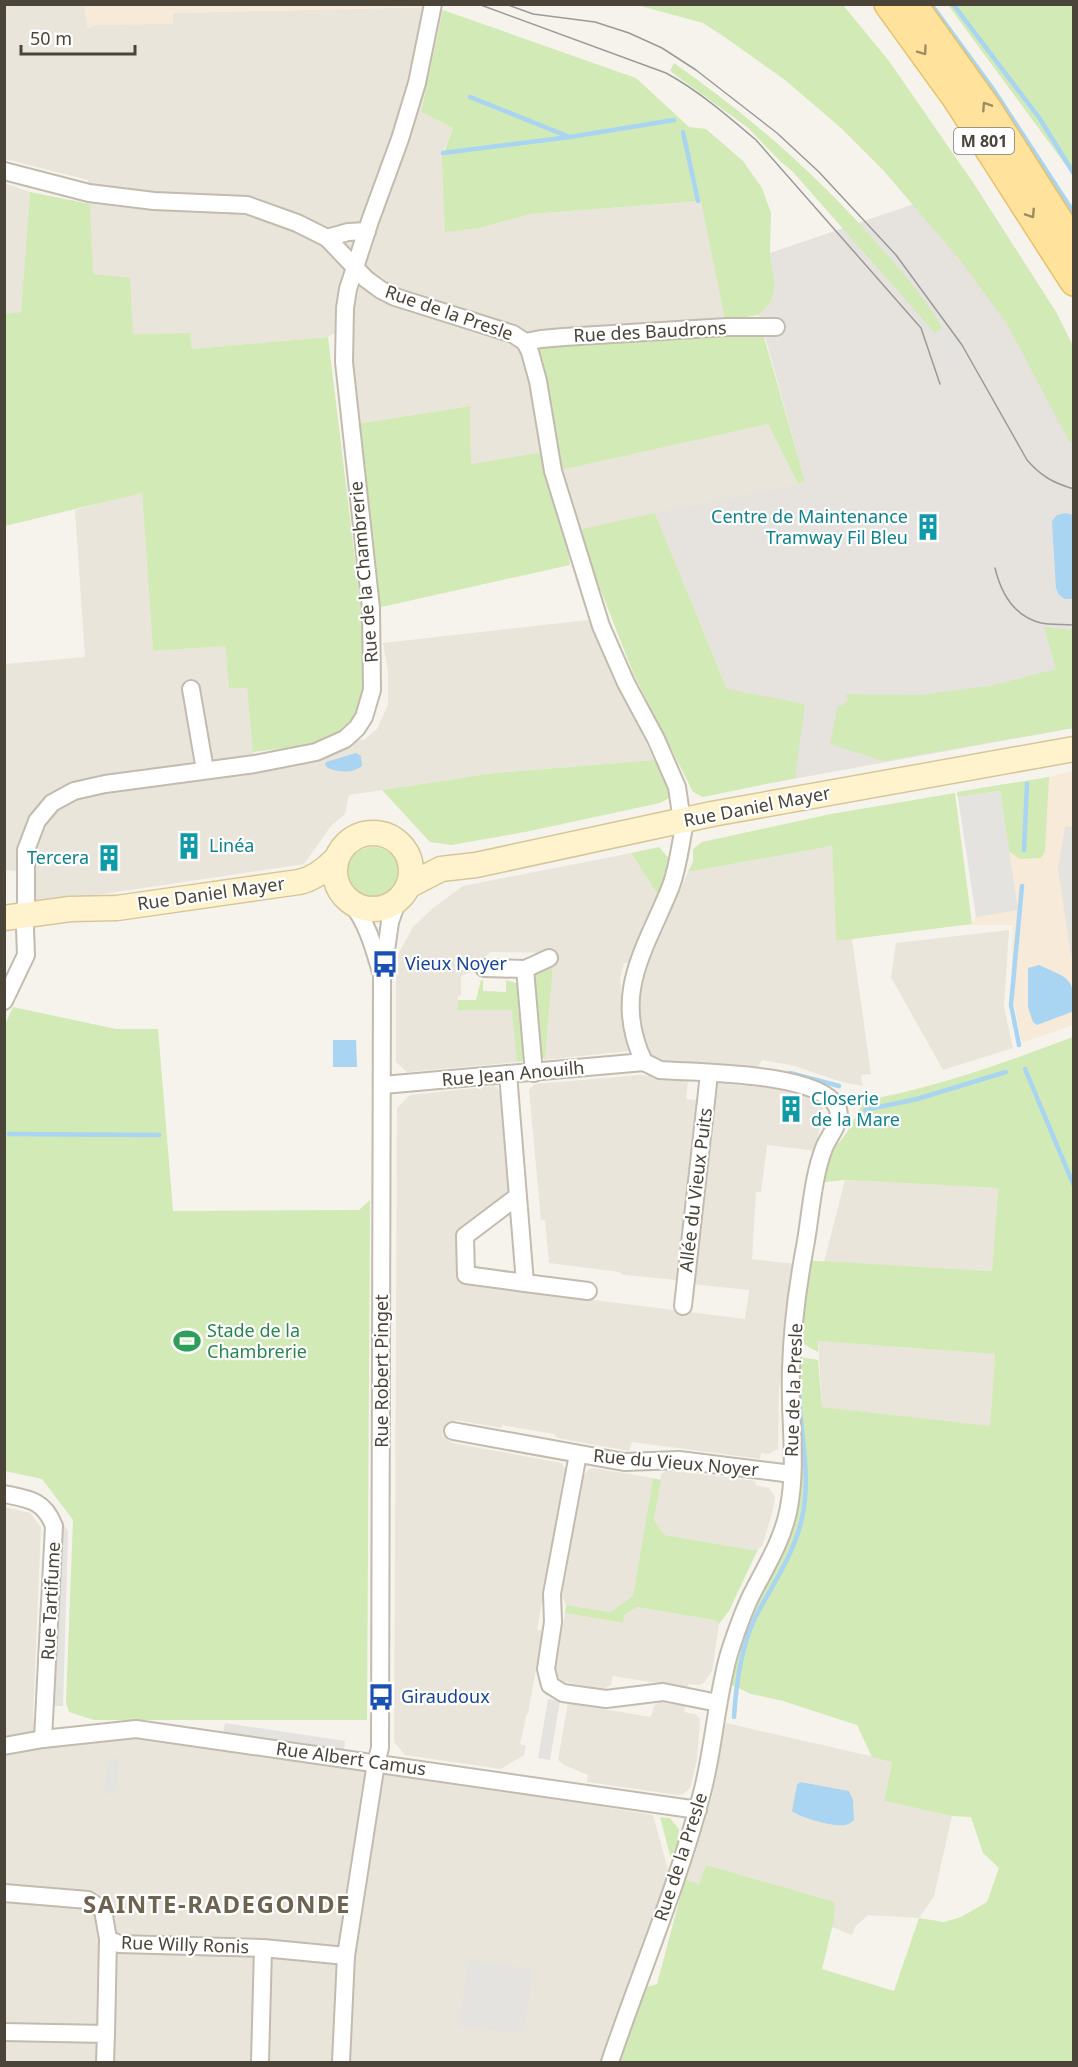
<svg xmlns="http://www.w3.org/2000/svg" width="1078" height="2067" font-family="'Noto Sans',sans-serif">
<rect width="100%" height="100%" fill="#f6f3ec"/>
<g fill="#eae5da">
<polygon points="4,5 84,5 88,28 95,25 173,23 173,13 433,7 443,10 421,112 453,128 443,153 480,228 530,214 702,201 727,331 555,450 471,464 469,406 350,425 343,328 328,337 192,349 190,333 132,334 93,275 88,180 5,159"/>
<polygon points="4,183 30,192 21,312 5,314"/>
<polygon points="768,424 798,484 577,530 561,470"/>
<polygon points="142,492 153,651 225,646 229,688 247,688 255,764 345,739 364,740 377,729 388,705 388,671 383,643 588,620 654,760 495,773 349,795 345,814 331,826 304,864 56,901 26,903 25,872 5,870 5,664 85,657 75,510"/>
<polygon points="832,846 836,941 852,939 871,1074 861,1075 863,1086 842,1082 795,1066 762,1060 758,1067 663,1062 655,1058 648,1052 640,1026 638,1007 641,987 647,966 688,872"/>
<polygon points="631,853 658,895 628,963 624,963 620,978 628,1051 545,1060 554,953 491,952 476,964 476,970 461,976 461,995 458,996 457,1009 513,1010 517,1062 407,1072 396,1062 396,958 413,927 433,908 463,886"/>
<polygon points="1009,930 1004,1007 1013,1048 943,1070 891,977 896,943"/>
<polygon points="640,1075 688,1080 686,1099 699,1100 676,1280 626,1275 621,1274 620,1272 549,1263 545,1220 541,1220 529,1090 535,1084"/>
<polygon points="714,1083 780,1089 781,1087 821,1102 823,1106 816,1151 767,1145 761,1192 756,1192 752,1259 795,1264 779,1391 778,1449 769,1454 761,1453 760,1459 632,1442 629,1451 557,1438 554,1434 502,1425 502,1428 455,1420 443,1427 442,1435 452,1443 562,1463 565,1469 537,1630 543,1631 528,1713 527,1713 520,1744 526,1746 524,1755 501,1769 405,1755 394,1742 397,1108 410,1095 495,1086 503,1095 510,1192 460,1229 459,1283 745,1319 749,1290 691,1284"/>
<polygon points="845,1180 998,1188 992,1271 824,1262"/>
<polygon points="818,1341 995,1354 990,1427 822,1407"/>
<polygon points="593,1468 653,1478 633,1596 610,1612 566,1605 562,1596 583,1477 588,1470"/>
<polygon points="667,1470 756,1481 755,1485 769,1488 775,1497 772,1514 762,1546 758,1549 752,1550 665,1535 654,1520 661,1474"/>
<polygon points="5,1507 30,1513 41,1527 33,1717 43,1739 104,1732 399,1774 653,1815 668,1870 675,1877 610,2062 5,2062"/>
<polygon points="637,1607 714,1620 719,1624 712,1671 704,1683 699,1685 688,1684 688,1688 613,1676 611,1685 603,1689 565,1682 557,1677 555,1671 565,1613 622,1623 624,1617"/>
<polygon points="660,1702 685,1706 684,1712 695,1714 700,1719 697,1760 690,1788 683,1794 678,1795 587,1782 588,1775 564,1765 558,1760 568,1703 651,1717 654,1706"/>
<polygon points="726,1723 892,1761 884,1801 952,1816 934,1896 919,1918 868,1915 855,1927 852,1935 832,1927 835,1902 706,1865 699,1884 685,1879 712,1797"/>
</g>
<g fill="#f7ead8">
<polygon points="84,5 433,5 427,7 173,13 173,24 95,25 88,28"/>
<polygon points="1073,771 1073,1025 1022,1043 1011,988 1013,925 972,925 976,916 957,792 1049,777"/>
</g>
<polygon fill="#e6e2dd" points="972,181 1056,312 1073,346 1073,728 766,784 655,513 798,484 805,481 759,315 771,302 775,286 770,253 914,204"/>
<g fill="#d2eab5">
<polygon points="637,5 843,5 889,61 972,181 1056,312 1073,346 1073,444 1069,441 1007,324 960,260 883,170 840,127 785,80 726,38 703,23"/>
<polygon points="948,5 1073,5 1073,175"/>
<polygon points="443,10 636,78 689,127 706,129 743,161 762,188 771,213 770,253 775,286 771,302 759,315 725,320 701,201 530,214 480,228 445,232 442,158 453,128 421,112"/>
<path d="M674,63C751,117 820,177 881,248C903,273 926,299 942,328L935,333L793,172L780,161L747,127L670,71Z"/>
<polygon points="30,192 90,204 93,274 130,278 133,334 190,333 192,349 328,337 362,616 365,666 362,701 358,712 344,733 312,745 253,752 247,688 229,688 225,646 153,651 142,493 5,526 4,314 21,312"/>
<polygon points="762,330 805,481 798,484 768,424 561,470 537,355 539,347"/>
<polygon points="470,406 471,464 543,452 566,537 570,565 377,608 356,424"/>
<polygon points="655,513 727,689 805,704 795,778 703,797 693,792 634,675 577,530"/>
<polygon points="1044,627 1073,630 1073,728 883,761 830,744 837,708 848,701 846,694 920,695 990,686 1056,669"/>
<polygon points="654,760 671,792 669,798 660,803 525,832 451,845 430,842 382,790 495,773"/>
<polygon points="1049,777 1045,851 1041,858 1020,859 1009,851 1000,791 958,797 957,792"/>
<polygon points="955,793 972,924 836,941 832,846 688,872 693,862 693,849 702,842 831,814"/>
<polygon points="659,847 672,862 658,895 631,853"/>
<circle cx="373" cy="873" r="26"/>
<polygon points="553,966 545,1060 540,1055 534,975 541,969"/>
<polygon points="481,980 483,980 483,991 506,992 506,980 519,984 525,1061 517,1062 512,1010 457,1010 458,1000 476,1000"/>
<polygon points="13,1007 116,1029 158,1029 173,1211 359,1210 370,1200 367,1720 94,1720 69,1712 66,1703 73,1520 42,1479 5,1471 4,1027"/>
<path d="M1073,1037V2062H610L634,1991L657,1984L685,1879L699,1884L706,1865L835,1902L834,1920L822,1969L894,1991L919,1918L944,1922L961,1917L987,1902L999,1868L983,1853L971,1817L952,1816L884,1801L892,1762L872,1757L857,1725L783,1701L751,1694L723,1681L782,1534L792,1356L818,1360L822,1407L990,1426L995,1354L818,1341V1352L794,1339L802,1260L992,1271L998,1188L845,1180L816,1183L826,1153C846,1142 853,1119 865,1100C936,1088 1006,1062 1073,1037Z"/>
<polygon points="653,1478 661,1480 654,1520 665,1535 752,1550 758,1549 729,1611 719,1624 714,1620 637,1607 624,1616 623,1623 565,1613 566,1605 610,1612 633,1596"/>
<polygon points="660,1817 670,1818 679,1829 678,1842 671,1859"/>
</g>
<g fill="#e5e3e0">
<polygon points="944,327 966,364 957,369 935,333"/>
<polygon points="1000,791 1018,910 976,917 958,797"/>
<polygon points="1073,826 1074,955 1071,956 1058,868 1065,827"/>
<polygon points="61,1519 68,1532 63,1706 53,1706"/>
<polygon points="548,1699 560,1701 550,1760 538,1758"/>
<polygon points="225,1723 345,1741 344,1752 223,1734"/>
<polygon points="108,1758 119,1759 116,1794 104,1793"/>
<polygon points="468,1960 533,1969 524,2034 459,2026"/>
</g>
<g fill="#a9d4f2">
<polygon points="1066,513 1073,515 1073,599 1065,599 1059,595 1056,588 1052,521 1057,515"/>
<path d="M356,753L361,756L362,766C352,774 339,772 328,768L325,765L326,762Z"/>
<path d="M1039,965C1069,979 1074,976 1074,1011L1037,1025L1033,1022L1028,1007V968Z"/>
<polygon points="333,1040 356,1040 357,1067 333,1067"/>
<path d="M800,1782L849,1791L853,1800L854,1820C850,1823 850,1824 845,1825C834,1827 801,1818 792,1811L797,1785Z"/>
</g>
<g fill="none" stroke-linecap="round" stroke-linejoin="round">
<g stroke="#a9d4f2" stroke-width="4.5">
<polyline points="931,4 993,89 1074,213"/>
<polyline points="953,4 1040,119 1074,174"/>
<polyline points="470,97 567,136"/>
<polyline points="683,132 698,201"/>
<polyline points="443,153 570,137 674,120"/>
<polyline points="1024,850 1027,784"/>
<polyline points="1019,1045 1011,1005 1022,886"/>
<polyline points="1025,1069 1074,1186"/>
<polyline points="790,1073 839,1086"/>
<polyline points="865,1110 917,1099 1006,1072"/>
<polyline points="9,1134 159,1135"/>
<path d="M734,1717C736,1685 741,1647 755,1618C772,1585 794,1555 802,1518C812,1474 799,1430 799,1385"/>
</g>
<defs>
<g id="street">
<polyline points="4,171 89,193 154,201 247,205 297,223 327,238 366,279 381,290 395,297 513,334 525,342 530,352 538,381 553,471 601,626 626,683 656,739 677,787 682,821"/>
<polyline points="327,238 348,232 367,231"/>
<polyline points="525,342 541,339 564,337 727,327 776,327"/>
<polyline points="191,689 205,770"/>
<path d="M351,902C368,925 373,945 381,972"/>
<polyline points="26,915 26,850 37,821 52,803 74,791 105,784 255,764 316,752 345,739 357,728 364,717 372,690 371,608 344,362 345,308 348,289 370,221 400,139 417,83 433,4"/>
<polyline points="484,968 525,969 549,958"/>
<polyline points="525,969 534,1073"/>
<polyline points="4,1001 26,955 25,928"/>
<polyline points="508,1074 525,1283 466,1275 465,1236 518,1196"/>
<polyline points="383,1085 644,1062"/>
<polyline points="525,1283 588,1291"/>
<polyline points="683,1306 709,1074"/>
<polyline points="453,1431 624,1462 679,1460 792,1474"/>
<polyline points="578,1454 552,1594 553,1622 546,1669 550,1685 563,1693 606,1699 663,1692 718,1703"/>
<path d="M4,1494C29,1499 44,1500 54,1526L43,1739"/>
<polyline points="4,1746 43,1739 136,1729 698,1810"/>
<polyline points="4,1893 88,1900 103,1910 108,1939 106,2034"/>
<polyline points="108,1939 119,1944 263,1948"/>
<polyline points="4,2032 106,2034 105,2062"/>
<polyline points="260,2062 263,1948 346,1956"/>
<polyline points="341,2062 346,1956 376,1763 380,1748 382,979 390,922 398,899"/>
<path d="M610,2062C640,1973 678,1885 702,1793C714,1748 716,1700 729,1654C736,1632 744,1608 755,1588C768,1563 782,1540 788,1512C798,1466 789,1418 791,1370C792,1328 798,1283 806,1241C811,1211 813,1177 824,1148C829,1135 845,1119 836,1105C814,1072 698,1073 660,1070L644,1062C611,993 646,949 671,886C678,867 680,847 684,827"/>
</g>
<g id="secondary">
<circle cx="373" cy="871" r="38"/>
<polyline points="408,886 441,869 476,865 712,814 1074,749"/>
<path d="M4,918L70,909L117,908L299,882C314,879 326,869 336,859"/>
</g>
<g id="primary">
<polyline points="888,4 956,98 1074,282"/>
<polyline points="913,4 988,109 1074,244"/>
</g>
</defs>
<use href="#street" stroke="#c2bbae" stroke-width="20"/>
<use href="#secondary" stroke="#d6c79b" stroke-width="27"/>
<use href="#primary" stroke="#e6c16a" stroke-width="30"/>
<use href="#street" stroke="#fff" stroke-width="16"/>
<use href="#secondary" stroke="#fff3cd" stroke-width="24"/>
<use href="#primary" stroke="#ffe39c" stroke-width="27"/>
<g stroke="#9a9a9a" stroke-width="1.5">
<path d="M478,4L666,73C699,91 728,116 756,140L921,328L940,384"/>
<path d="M505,4L533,14L595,22L629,33L662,48L696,70L777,133L819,172L896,255L962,345L1027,460C1041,476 1053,483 1074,489"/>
<path d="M995,568C1001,593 1013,616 1041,623C1051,625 1063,624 1074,625"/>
</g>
</g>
<defs><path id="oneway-chevron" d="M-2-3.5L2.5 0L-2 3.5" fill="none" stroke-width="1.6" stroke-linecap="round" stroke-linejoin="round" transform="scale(1.5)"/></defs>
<g stroke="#9c8c66">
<use href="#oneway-chevron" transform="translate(923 51) rotate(54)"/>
<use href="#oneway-chevron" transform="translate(986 106) rotate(-123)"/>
<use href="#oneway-chevron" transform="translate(1031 214) rotate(57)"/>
</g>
<defs>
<symbol id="building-bare" viewBox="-9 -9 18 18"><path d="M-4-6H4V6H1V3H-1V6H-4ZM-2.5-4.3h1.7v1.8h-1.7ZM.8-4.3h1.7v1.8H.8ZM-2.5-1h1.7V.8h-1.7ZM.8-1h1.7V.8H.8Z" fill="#0f9aa8" stroke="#fff" stroke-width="2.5" paint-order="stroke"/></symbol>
<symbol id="bus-bare" viewBox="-9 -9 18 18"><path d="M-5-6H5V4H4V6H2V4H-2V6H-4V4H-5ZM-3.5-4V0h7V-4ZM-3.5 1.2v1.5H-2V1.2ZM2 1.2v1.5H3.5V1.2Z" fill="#1a4fb4" stroke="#fff" stroke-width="2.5" paint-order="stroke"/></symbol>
<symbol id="stadium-bare" viewBox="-9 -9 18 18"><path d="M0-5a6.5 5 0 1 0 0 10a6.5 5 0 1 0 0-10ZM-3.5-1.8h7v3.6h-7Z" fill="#2e9e5b" stroke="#fff" stroke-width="2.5" paint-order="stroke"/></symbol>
</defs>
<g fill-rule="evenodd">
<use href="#building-bare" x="909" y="508" width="38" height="38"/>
<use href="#building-bare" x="170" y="827" width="38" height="38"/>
<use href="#building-bare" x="90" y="839" width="38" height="38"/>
<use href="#bus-bare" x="366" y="945" width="38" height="38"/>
<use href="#building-bare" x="772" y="1090" width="38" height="38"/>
<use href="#stadium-bare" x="168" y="1322" width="38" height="38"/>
<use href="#bus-bare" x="362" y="1678" width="38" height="38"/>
</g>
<g text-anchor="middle" stroke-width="4.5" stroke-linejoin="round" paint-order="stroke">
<rect fill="#fff" stroke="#817c74" stroke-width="1.5" x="954" y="128" width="60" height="26" rx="4.5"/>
<g font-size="16" font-weight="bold" fill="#4b4439">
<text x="984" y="147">M 801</text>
</g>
<g font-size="18" fill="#4b4439" stroke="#fff">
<text transform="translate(449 313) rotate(19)" y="6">Rue de la Presle</text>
<text transform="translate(650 332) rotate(-3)" y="6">Rue des Baudrons</text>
<text transform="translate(364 572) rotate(-95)" y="6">Rue de la Chambrerie</text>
<text transform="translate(757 807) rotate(-11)" y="6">Rue Daniel Mayer</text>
<text transform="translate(211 894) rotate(-8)" y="6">Rue Daniel Mayer</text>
<text transform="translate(513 1074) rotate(-5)" y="6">Rue Jean Anouilh</text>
<text transform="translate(696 1190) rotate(-83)" y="6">Allée du Vieux Puits</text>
<text transform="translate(382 1371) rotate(-90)" y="6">Rue Robert Pinget</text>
<text transform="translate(794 1390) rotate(-88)" y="6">Rue de la Presle</text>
<text transform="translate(676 1463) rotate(5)" y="6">Rue du Vieux Noyer</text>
<text transform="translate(51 1601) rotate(-87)" y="6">Rue Tartifume</text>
<text transform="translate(351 1759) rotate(8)" y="6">Rue Albert Camus</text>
<text transform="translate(681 1857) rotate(-72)" y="6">Rue de la Presle</text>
<text transform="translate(185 1945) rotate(2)" y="6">Rue Willy Ronis</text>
</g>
<g font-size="18" fill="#0d838f" stroke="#fff" text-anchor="end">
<text x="908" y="523">Centre de Maintenance<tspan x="908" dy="21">Tramway Fil Bleu</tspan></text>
<text x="209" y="852" text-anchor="start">Linéa</text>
<text x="89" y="864">Tercera</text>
<text x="811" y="1105" text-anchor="start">Closerie<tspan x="811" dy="21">de la Mare</tspan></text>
</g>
<g font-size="18" fill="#164399" stroke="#fff" text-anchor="start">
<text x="405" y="970">Vieux Noyer</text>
<text x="401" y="1703">Giraudoux</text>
</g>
<g font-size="18" fill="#27864d" stroke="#fff" text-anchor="start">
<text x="207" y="1337">Stade de la<tspan x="207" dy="21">Chambrerie</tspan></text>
</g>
<g font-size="24" font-weight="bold" letter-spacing="1.5" fill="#6e6250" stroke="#fff">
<text x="217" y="1913">SAINTE-RADEGONDE</text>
</g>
</g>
<rect width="1078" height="2067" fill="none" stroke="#4b4439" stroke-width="12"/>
<path d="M21 45v9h114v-9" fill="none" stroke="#4b4439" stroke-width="3"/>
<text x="30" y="45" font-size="18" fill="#4b4439" stroke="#ffffff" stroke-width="4.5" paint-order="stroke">50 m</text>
</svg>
